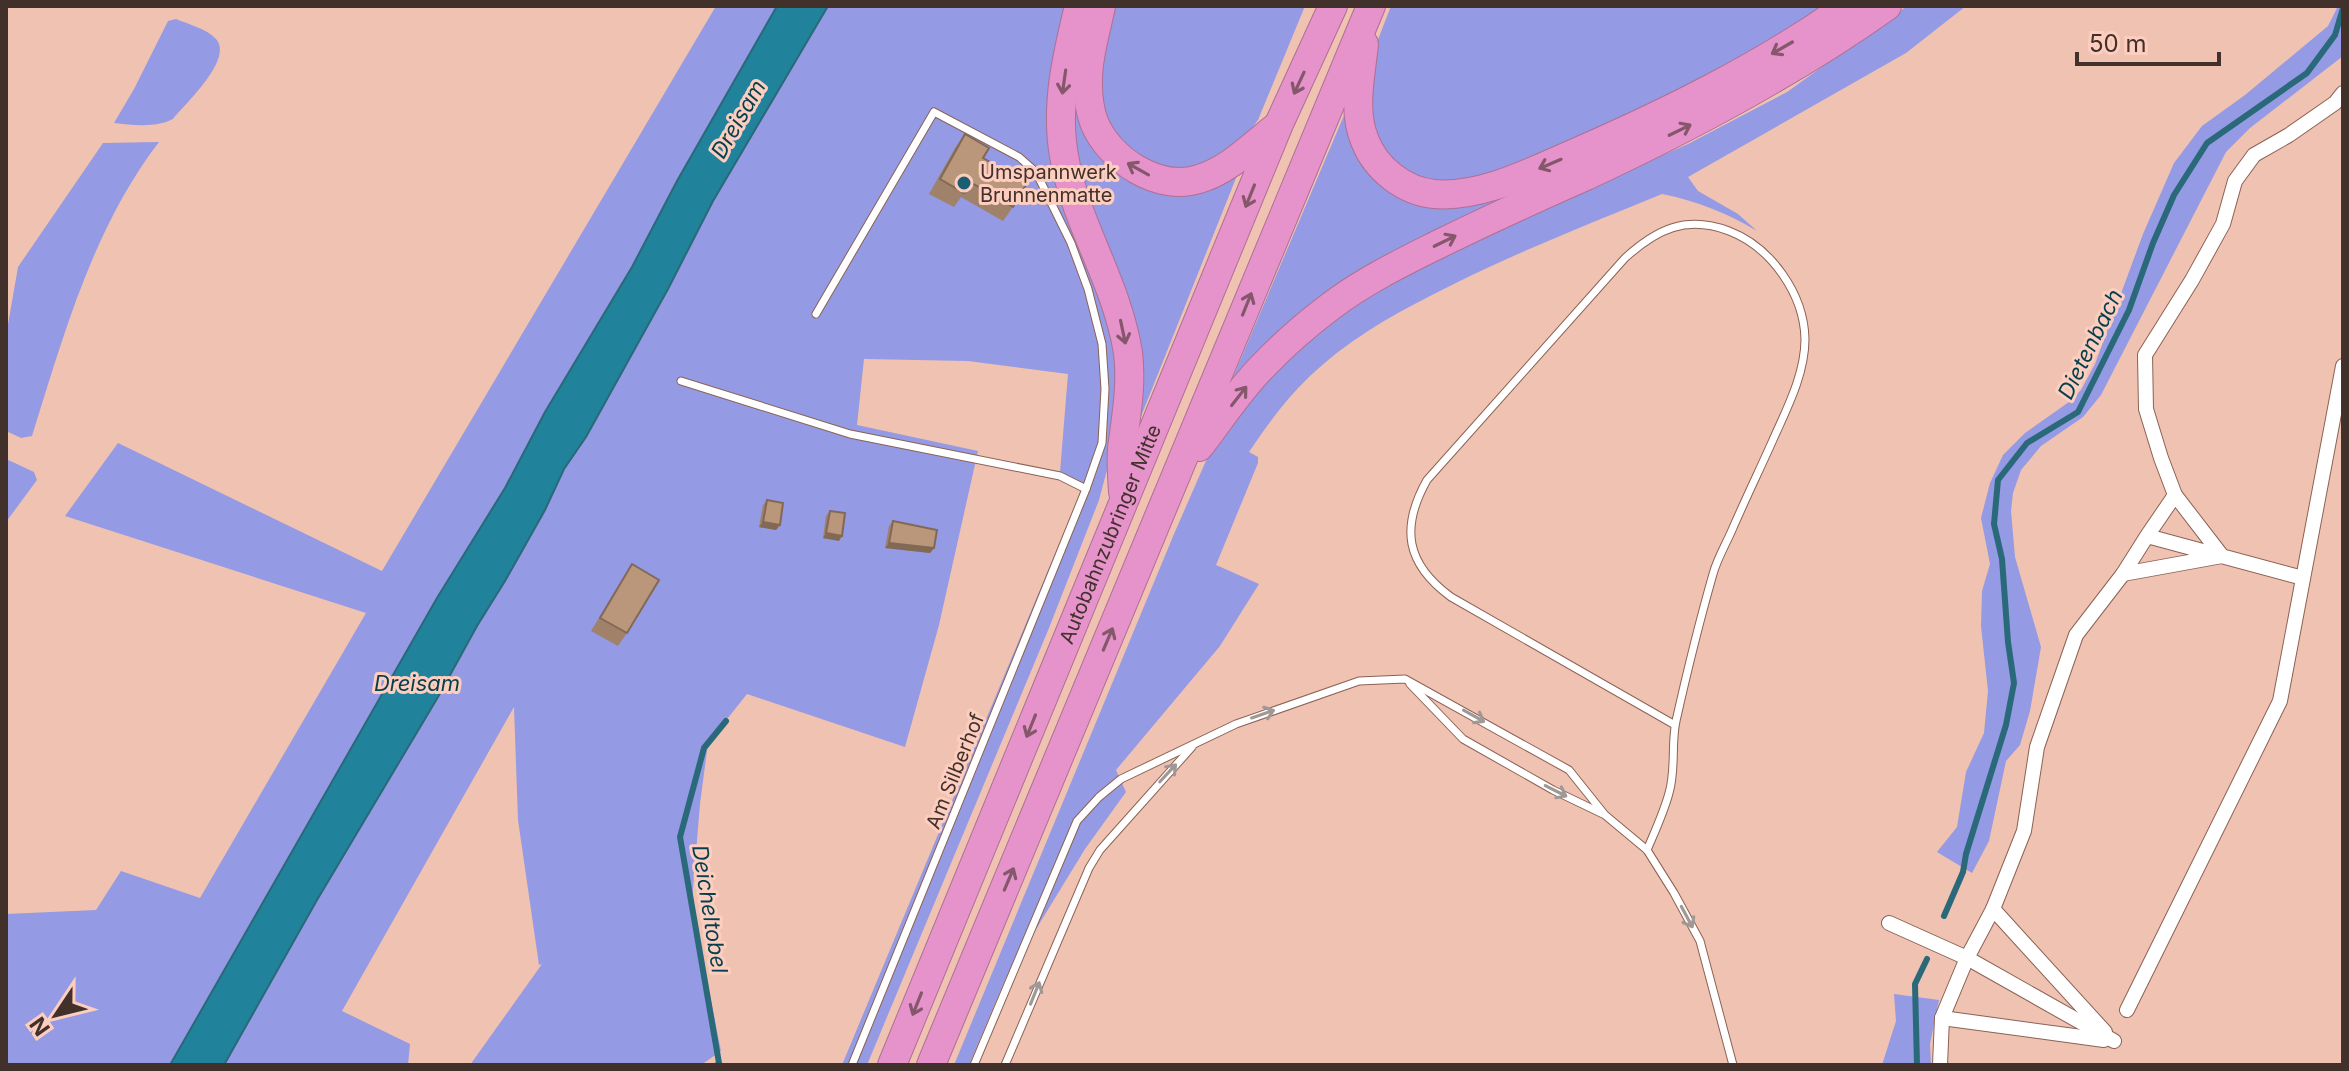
<svg xmlns="http://www.w3.org/2000/svg" width="2349" height="1071" font-family="Inter,sans-serif">
<rect width="100%" height="100%" fill="#f0c2b2"/>
<g fill="#949ae3">
<polygon points="716,6 777,6 677,181 632,267 545,412 505,488 437,598 170,1065 6,1065 6,914 96,910 121,871 200,898 366,613 65,516 118,443 382,571"/>
<polygon points="828,6 1072,6 1053,107 1118,351 1115,440 1099,500 1049,628 867,1065 842,1065 1084,484 1060,472 1068,374 968,361 864,359 857,425 978,451 939,625 905,747 747,694 708,743 700,804 691,912 699,940 721,1051 701,1065 470,1065 542,964 539,965 518,820 514,707 342,1011 410,1044 408,1065 224,1065 317,900 438,697 477,626 505,581 545,510 564,469 586,437 668,289 713,201"/>
<polygon points="1110,6 1305,6 1258,120 1248,134 1204,167 1159,171 1110,134 1094,79"/>
<polygon points="1391,6 1830,6 1780,39 1515,170 1431,185 1380,155 1365,88 1374,50"/>
<polygon points="1860,6 1872,6 1777,69 1425,235 1370,268 1231,382 1345,113 1359,150 1459,201"/>
<path d="M1907,6H1966L1906,53L1688,177L1698,191L1738,214L1757,231C1727,213 1697,201 1662,194C1584,226 1507,256 1432,295C1388,317 1346,342 1310,376C1286,399 1267,425 1249,452L1258,457V463L1216,565L1259,584L1220,646L1116,770L1126,792L1085,849L1005,980L969,1065H954L1174,534L1212,447L1228,423L1311,331L1449,249L1688,144L1787,92Z"/>
<polygon points="2338,6 2343,6 2343,56 2250,128 2226,152 2101,395 2083,417 2041,446 2021,470 2013,493 2011,511 2015,557 2041,647 2030,711 2020,745 2006,761 1989,841 1972,873 1937,852 1957,827 1966,772 1984,733 1988,691 1981,626 1982,591 1990,564 1981,518 1990,483 2003,455 2025,433 2069,402 2081,390 2095,364 2143,234 2174,163 2202,126 2245,95 2328,26"/>
<path d="M176,19C188,24 207,29 216,39C234,59 185,104 173,119C156,128 132,125 114,123L134,89L168,21Z"/>
<polygon points="1081,64 1127,175 1240,168 1138,424 1077,179 1071,74"/>
<path d="M159,142C93,228 64,334 32,436L21,438L6,431V336L18,267L103,143Z"/>
<polygon points="6,459 34,472 37,480 6,522"/>
<polygon points="1894,994 1939,1000 1930,1044 1931,1065 1882,1065 1896,1021"/>
</g>
<polygon fill="#20829b" stroke="#2a6979" stroke-width="2" points="777,6 828,6 713,201 668,289 586,437 564,469 545,510 505,581 477,626 438,697 317,900 224,1065 170,1065 437,598 505,488 545,412 632,267 677,181"/>
<g fill="none" stroke-linecap="round" stroke-linejoin="round">
<g stroke="#2a6979" stroke-width="6">
<polyline points="1944,916 1963,872 1966,854 2006,725 2014,683 2008,642 2002,559 1994,524 1998,480 2027,443 2078,412 2129,310 2153,243 2174,195 2207,143 2307,73 2335,35 2343,8"/>
<polyline points="717,1065 719,1063 680,837 704,748 726,721"/>
<polyline points="1917,1065 1915,984 1927,959"/>
</g>
<defs>
<g id="lane">
<polyline points="816,314 934,112 1019,157 1036,172 1071,243 1088,289 1102,344 1105,389 1102,443 1086,489 852,1065"/>
<polyline points="681,381 850,434 1060,476 1086,489"/>
<polyline points="1410,684 1463,739 1553,790 1603,814"/>
<path d="M1647,850C1655,831 1664,812 1669,793C1676,770 1671,744 1676,721C1687,672 1699,623 1713,574C1717,559 1726,544 1732,530C1745,500 1759,471 1772,442C1786,410 1805,375 1805,339C1804,294 1771,247 1729,231C1686,215 1657,229 1625,258L1427,480C1400,528 1406,564 1451,597L1675,725"/>
<polyline points="974,1065 1077,821 1099,797 1121,779 1236,724 1359,681 1405,679 1569,770 1605,815 1647,850 1674,893 1700,941 1733,1065"/>
<polyline points="1005,1065 1089,868 1100,850 1192,747"/>
</g>
<g id="street">
<polyline points="2175,495 2161,458 2146,409 2145,355 2192,280 2223,224 2235,181 2254,155 2289,135 2335,103 2343,93"/>
<polyline points="2147,536 2123,574 2222,556 2175,495 2147,536 2303,578"/>
<polyline points="1993,909 2105,1032"/>
<polyline points="1889,923 1967,958 2114,1041"/>
<polyline points="2127,1010 2280,701 2343,366"/>
<polyline points="1942,1018 2104,1040"/>
<polyline points="1940,1065 1942,1018 1967,958 1993,909 2024,831 2037,747 2076,635 2123,574"/>
</g>
<g id="highway">
<path d="M1079,6C1067,55 1055,105 1064,156C1075,223 1117,282 1128,353C1132,385 1126,417 1122,449C1121,463 1122,478 1123,492"/>
<path d="M1101,6C1096,31 1087,60 1088,85C1088,97 1090,111 1094,122C1109,160 1159,192 1199,179C1229,170 1252,146 1276,127"/>
<path d="M1364,44C1361,75 1352,111 1365,141C1376,169 1404,191 1434,194C1479,198 1529,173 1568,156C1665,114 1761,67 1847,6"/>
<path d="M1199,447C1220,420 1239,390 1263,366C1284,344 1307,324 1331,306C1364,281 1401,263 1437,245C1486,221 1536,198 1586,176C1691,127 1793,73 1887,6"/>
<path id="s1" d="M892,1065L1279,124L1333,6"/>
<polyline points="931,1065 1371,6"/>
</g>
</defs>
<use href="#lane" stroke="#8b6255" stroke-width="9"/>
<use href="#street" stroke="#8b6255" stroke-width="16"/>
<use href="#highway" stroke="#ad7093" stroke-width="30"/>
<use href="#lane" stroke="#fff" stroke-width="7"/>
<use href="#street" stroke="#fff" stroke-width="14"/>
<use href="#highway" stroke="#e692cb" stroke-width="28"/>
</g>
<g fill="#a0816a">
<polygon points="965,134 1013,207 1003,221 961,197 954,207 929,194 955,148"/>
<polygon points="767,500 780,525 776,530 759,527 763,505"/>
<polygon points="830,511 839,541 823,538 826,516"/>
<polygon points="893,521 934,548 930,553 885,548 889,526"/>
<polygon points="632,564 627,633 618,646 591,631"/>
</g>
<g fill="#826956">
<polygon points="763,522 780,525 776,530 759,527"/>
<polygon points="826,533 842,536 839,541 823,538"/>
<polygon points="889,543 934,548 930,553 885,548"/>
</g>
<g fill="#ba967b" stroke="#826956" stroke-width="2">
<polygon points="965,134 989,148 983,158 1027,183 1013,207 970,182 964,193 940,179"/>
<polygon points="767,500 783,503 780,525 763,522"/>
<polygon points="830,511 845,513 842,536 826,533"/>
<polygon points="893,521 937,530 934,548 889,543"/>
<polygon points="632,564 659,580 627,633 600,618"/>
</g>
<defs><path id="oneway-shaft" d="M-6 0H5M1.5-3L5.5 0L1.5 3" fill="none" stroke-width="1.6" stroke-linecap="round" stroke-linejoin="round" transform="scale(2)"/></defs>
<g stroke="#84576a">
<use href="#oneway-shaft" transform="translate(1782 48) rotate(150)"/>
<use href="#oneway-shaft" transform="translate(1064 82) rotate(98)"/>
<use href="#oneway-shaft" transform="translate(1299 83) rotate(115)"/>
<use href="#oneway-shaft" transform="translate(1680 130) rotate(-26)"/>
<use href="#oneway-shaft" transform="translate(1550 164) rotate(157)"/>
<use href="#oneway-shaft" transform="translate(1138 169) rotate(-151)"/>
<use href="#oneway-shaft" transform="translate(1250 196) rotate(112)"/>
<use href="#oneway-shaft" transform="translate(1445 241) rotate(-26)"/>
<use href="#oneway-shaft" transform="translate(1247 304) rotate(-68)"/>
<use href="#oneway-shaft" transform="translate(1123 332) rotate(78)"/>
<use href="#oneway-shaft" transform="translate(1239 396) rotate(-52)"/>
<use href="#oneway-shaft" transform="translate(1108 639) rotate(-67)"/>
<use href="#oneway-shaft" transform="translate(1031 726) rotate(112)"/>
<use href="#oneway-shaft" transform="translate(1009 879) rotate(-67)"/>
<use href="#oneway-shaft" transform="translate(917 1004) rotate(112)"/>
</g>
<g stroke="#a09894">
<use href="#oneway-shaft" transform="translate(1263 714) rotate(-19)"/>
<use href="#oneway-shaft" transform="translate(1474 716) rotate(29)"/>
<use href="#oneway-shaft" transform="translate(1168 773) rotate(-47)"/>
<use href="#oneway-shaft" transform="translate(1556 791) rotate(27)"/>
<use href="#oneway-shaft" transform="translate(1687 917) rotate(62)"/>
<use href="#oneway-shaft" transform="translate(1035 993) rotate(-68)"/>
</g>
<circle fill="#195e71" stroke="#fdcebf" stroke-width="3" cx="964" cy="183" r="8"/>
<g text-anchor="middle" stroke-width="6" stroke-linejoin="round" paint-order="stroke">
<g font-size="20" fill="#42302a" stroke="#fdcebf" text-anchor="start">
<text x="980" y="179">Umspannwerk<tspan x="980" dy="23">Brunnenmatte</tspan></text>
</g>
<g font-size="20" fill="#42302a" stroke="#fdcebf">
<text dy="7" stroke="none"><textPath href="#s1" startOffset="574">Autobahnzubringer Mitte</textPath></text>
<text transform="translate(955 771) rotate(-68)" y="7">Am Silberhof</text>
</g>
<g font-size="22" font-style="italic" fill="#063f4c" stroke="#fdcebf">
<text transform="translate(738 119) rotate(-60)" y="8">Dreisam</text>
<text transform="translate(2090 344) rotate(-64)" y="8">Dietenbach</text>
<text x="417" y="691">Dreisam</text>
<text transform="translate(710 909) rotate(81)" y="8">Deicheltobel</text>
</g>
</g>
<rect width="2349" height="1071" fill="none" stroke="#42302a" stroke-width="16"/>
<g transform="translate(56 1015) rotate(235)" stroke="#fdcebf" stroke-width="6" paint-order="stroke">
<path d="M0-6L14 30L0 20L-14 30Z" fill="#42302a"/>
<text y="-12" font-size="22" font-weight="bold" text-anchor="middle" fill="#42302a">N</text>
</g>
<path d="M2077 52v12h142v-12" fill="none" stroke="#42302a" stroke-width="4"/>
<text x="2089" y="52" font-size="24" fill="#42302a" stroke="#fdcebf" stroke-width="6" paint-order="stroke">50 m</text>
</svg>
